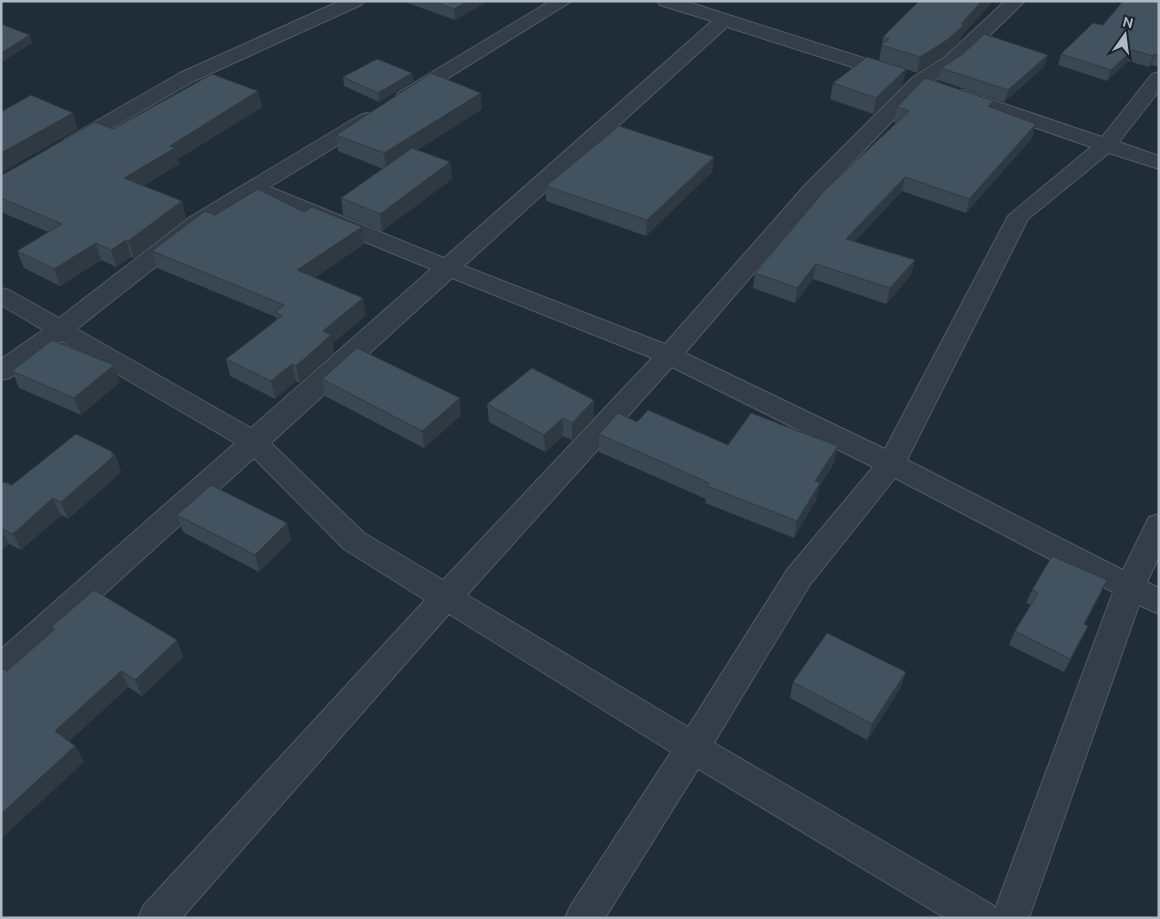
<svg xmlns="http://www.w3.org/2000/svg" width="1160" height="919" font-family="Ubuntu,sans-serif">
<rect width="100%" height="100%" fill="#202c37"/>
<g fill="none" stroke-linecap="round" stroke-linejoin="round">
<defs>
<g id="street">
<polygon points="340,1 364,1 361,5 194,81 79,147 72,149 65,147 62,143 65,139 180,73"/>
<polygon points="550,1 572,1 413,100 399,100 396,96 399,92"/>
<path d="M657,1H685L901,70L904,74L901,78H887L727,27L464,266L665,344L806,184L912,78L945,57L1005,1H1025L959,65L926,86L822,194L685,353L885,449L1008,216L1091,147L949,98L946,94L949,90H963L1102,137L1152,74L1159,72V91L1119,142L1159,156V169L1109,153L1028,219L907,460L1123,570L1149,517L1159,514V557L1147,582L1159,588V614L1139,605L1029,918H945L698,769L605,918H565L571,905L671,752L449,614L182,918H138L144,905L425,600L344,549L254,458L12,678L1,682V649L235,443L61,341L10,378L1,380V359L43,330L1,305V288L9,290L59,318L190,217L360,115L367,113L374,115L377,119L374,123L270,187L444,258L712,21L660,5ZM255,197L431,269L251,428L77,329L206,227ZM452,278L652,358L443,580L364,533L271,443ZM672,367L873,467L787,570L688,727L467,595ZM895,478L1113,592L995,909L993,905L714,743L809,586Z"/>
</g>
</defs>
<use href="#street" stroke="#515c65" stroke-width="2"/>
<use href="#street" fill="#343e48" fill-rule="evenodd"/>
</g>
<g fill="#3a4752">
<polygon points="402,1 488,1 455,20"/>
<polygon points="919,1 993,1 962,35 960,40 944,56 917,73 906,69 902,85 873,114 830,99 833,83 879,61 883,37"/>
<polygon points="1159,1 1159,67 1151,65 1149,67 1128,61 1107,81 1058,65 1061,54 1103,25"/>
<polygon points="1044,67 1004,102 938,80 941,68"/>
<polygon points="412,73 413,81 379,102 344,86 343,77"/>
<polygon points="258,91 262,107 178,159 179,164 143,186 182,201 186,218 134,258 131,257 116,267 101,260 60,286 24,268 17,251 48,232 1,212 1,174 4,174 113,129"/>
<polygon points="994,101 992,108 1036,124 1032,138 966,213 902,191 855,241 911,275 886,304 813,279 795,303 753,288 755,273 897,123 894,122 897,107"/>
<polygon points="482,109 417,150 450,162 452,179 382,231 343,215 341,198 383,169 338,151 336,135"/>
<polygon points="714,157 712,172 646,236 546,201 546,186"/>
<polygon points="304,212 362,227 364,244 314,278 366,315 333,343 334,352 299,383 296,381 275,399 230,376 226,359 276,320 276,317 157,268 152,251"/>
<polygon points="12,371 120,382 81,415 19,388"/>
<polygon points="322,379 461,415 424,448 325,396"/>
<polygon points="594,400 594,417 572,440 563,436 545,452 489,422 487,404"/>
<polygon points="637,422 728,445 838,446 834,463 819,487 816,500 794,538 705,503 706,499 599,452 599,434"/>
<polygon points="115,455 121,472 68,519 61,515 21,550 9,544 1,551 1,484 12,485"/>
<polygon points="177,515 291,540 259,572 183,532"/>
<polygon points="1107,580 1084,625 1088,626 1082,639 1064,672 1009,645 1015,631 1031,605 1026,603 1032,590"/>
<polygon points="51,627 177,640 183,657 142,696 128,687 69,741 75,746 84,762 7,671 53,631"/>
<polygon points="906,672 900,689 867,740 790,698 793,682"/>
</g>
<g fill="#2f3942">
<polygon points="329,1 338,1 330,4"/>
<polygon points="468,1 488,1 455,20 454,9"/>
<polygon points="982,1 993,1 962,35 960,40 944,56 917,73 920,57 961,24"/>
<polygon points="30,35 32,43 1,63 1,53"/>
<polygon points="1132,50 1128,61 1107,81 1111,70"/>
<polygon points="1155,54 1151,65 1149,67 1153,56"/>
<polygon points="1048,55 1044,67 1004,102 1008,90"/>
<polygon points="906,69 902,85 873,114 876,98"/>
<polygon points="412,73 413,81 379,102 378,93"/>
<polygon points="258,91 262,107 178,159 179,164 129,195 124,178 170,146"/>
<polygon points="481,93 482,109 386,170 384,153"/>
<polygon points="994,101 990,115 988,106"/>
<polygon points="73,113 78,129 1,173 1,153"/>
<polygon points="1036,124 1032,138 966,213 969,199"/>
<polygon points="714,157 712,172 646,236 647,220"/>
<polygon points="450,162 452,179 382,231 380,214"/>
<polygon points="905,177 902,191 844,253 846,239"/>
<polygon points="182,201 186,218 134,258 128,241"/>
<polygon points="362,227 364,244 300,287 297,270"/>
<polygon points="126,240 131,257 116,267 111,250"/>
<polygon points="96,243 101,260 60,286 54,269"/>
<polygon points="915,260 911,275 886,304 890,288"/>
<polygon points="816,264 813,279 795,303 797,288"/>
<polygon points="363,298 366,315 333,343 334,352 299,383 296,366 323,331"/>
<polygon points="292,364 296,381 275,399 271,381"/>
<polygon points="114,365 120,382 81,415 74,398"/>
<polygon points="460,398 461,415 424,448 422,431"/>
<polygon points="594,400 594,417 572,440 572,423"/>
<polygon points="563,418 563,436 545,452 544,435"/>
<polygon points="838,446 834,463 819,487 816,500 794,538 797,521 815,481"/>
<polygon points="113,452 121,472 68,519 61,502"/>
<polygon points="53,498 61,515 21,550 13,534"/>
<polygon points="287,523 291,540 259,572 255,555"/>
<polygon points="1,529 9,544 1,551"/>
<polygon points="1107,580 1101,594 1078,638 1084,624"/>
<polygon points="1088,626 1082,639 1064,672 1070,659"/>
<polygon points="177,640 183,657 142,696 135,680"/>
<polygon points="121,671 128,687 63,747 55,731"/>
<polygon points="906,672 900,689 867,740 872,724"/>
<polygon points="75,746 84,762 1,839 1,814"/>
</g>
<g fill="#43525f" stroke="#2f3942">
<polygon points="432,1 468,1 454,9"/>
<polygon points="919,1 982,1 961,24 964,25 947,40 920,57 881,45 889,39 883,37"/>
<polygon points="1123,1 1159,1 1159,55 1155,54 1153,56 1132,50 1111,70 1061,54 1093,23 1103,25"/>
<polygon points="1,24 30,35 1,53"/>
<polygon points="984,34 1048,55 1008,90 941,68 963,54"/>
<polygon points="867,57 906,69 876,98 833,83"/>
<polygon points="377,59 412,73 378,93 343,77"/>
<polygon points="431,73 481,93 384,153 336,135"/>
<polygon points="212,74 258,91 170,146 175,148 124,178 182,201 128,241 126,240 111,250 96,243 54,269 17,251 62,224 1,198 1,174 4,174 95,122 113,129"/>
<polygon points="925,78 994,101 988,106 1036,124 969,199 905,177 846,239 915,260 890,288 816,264 797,288 755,273 824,191 909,111 897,107"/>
<polygon points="31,95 73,113 1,153 1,112"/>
<polygon points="619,126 714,157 647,220 546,186"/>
<polygon points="412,148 450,162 380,214 341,198"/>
<polygon points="258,189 304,212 312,207 362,227 297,270 363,298 323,331 331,335 296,366 292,364 271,381 226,359 282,316 275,312 284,305 152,251 205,211 215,215"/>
<polygon points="52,340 114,365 74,398 12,371"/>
<polygon points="357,348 460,398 422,431 322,379"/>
<polygon points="532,368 594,400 572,423 563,418 544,435 487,404"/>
<polygon points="648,410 728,445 751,413 838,446 815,481 820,483 797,521 707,486 709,483 599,434 618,413 637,422"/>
<polygon points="76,434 113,452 111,454 115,455 61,502 53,498 13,534 1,528 1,484 4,482 12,485"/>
<polygon points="211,485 287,523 255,555 177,515"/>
<polygon points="1052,556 1107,580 1084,624 1088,626 1070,659 1015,631 1038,593 1032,590"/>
<polygon points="94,590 177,640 135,680 121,671 55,731 75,746 1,814 1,668 7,671 55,629 51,627"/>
<polygon points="827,633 906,672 872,724 793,682"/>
</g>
<rect width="1160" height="919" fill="none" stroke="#aeb9c4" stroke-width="5"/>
<g transform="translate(1125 35) rotate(14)" stroke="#19232c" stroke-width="4" paint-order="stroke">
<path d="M0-4L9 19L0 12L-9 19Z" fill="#aeb9c4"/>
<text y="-8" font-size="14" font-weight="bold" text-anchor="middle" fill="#aeb9c4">N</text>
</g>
</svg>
